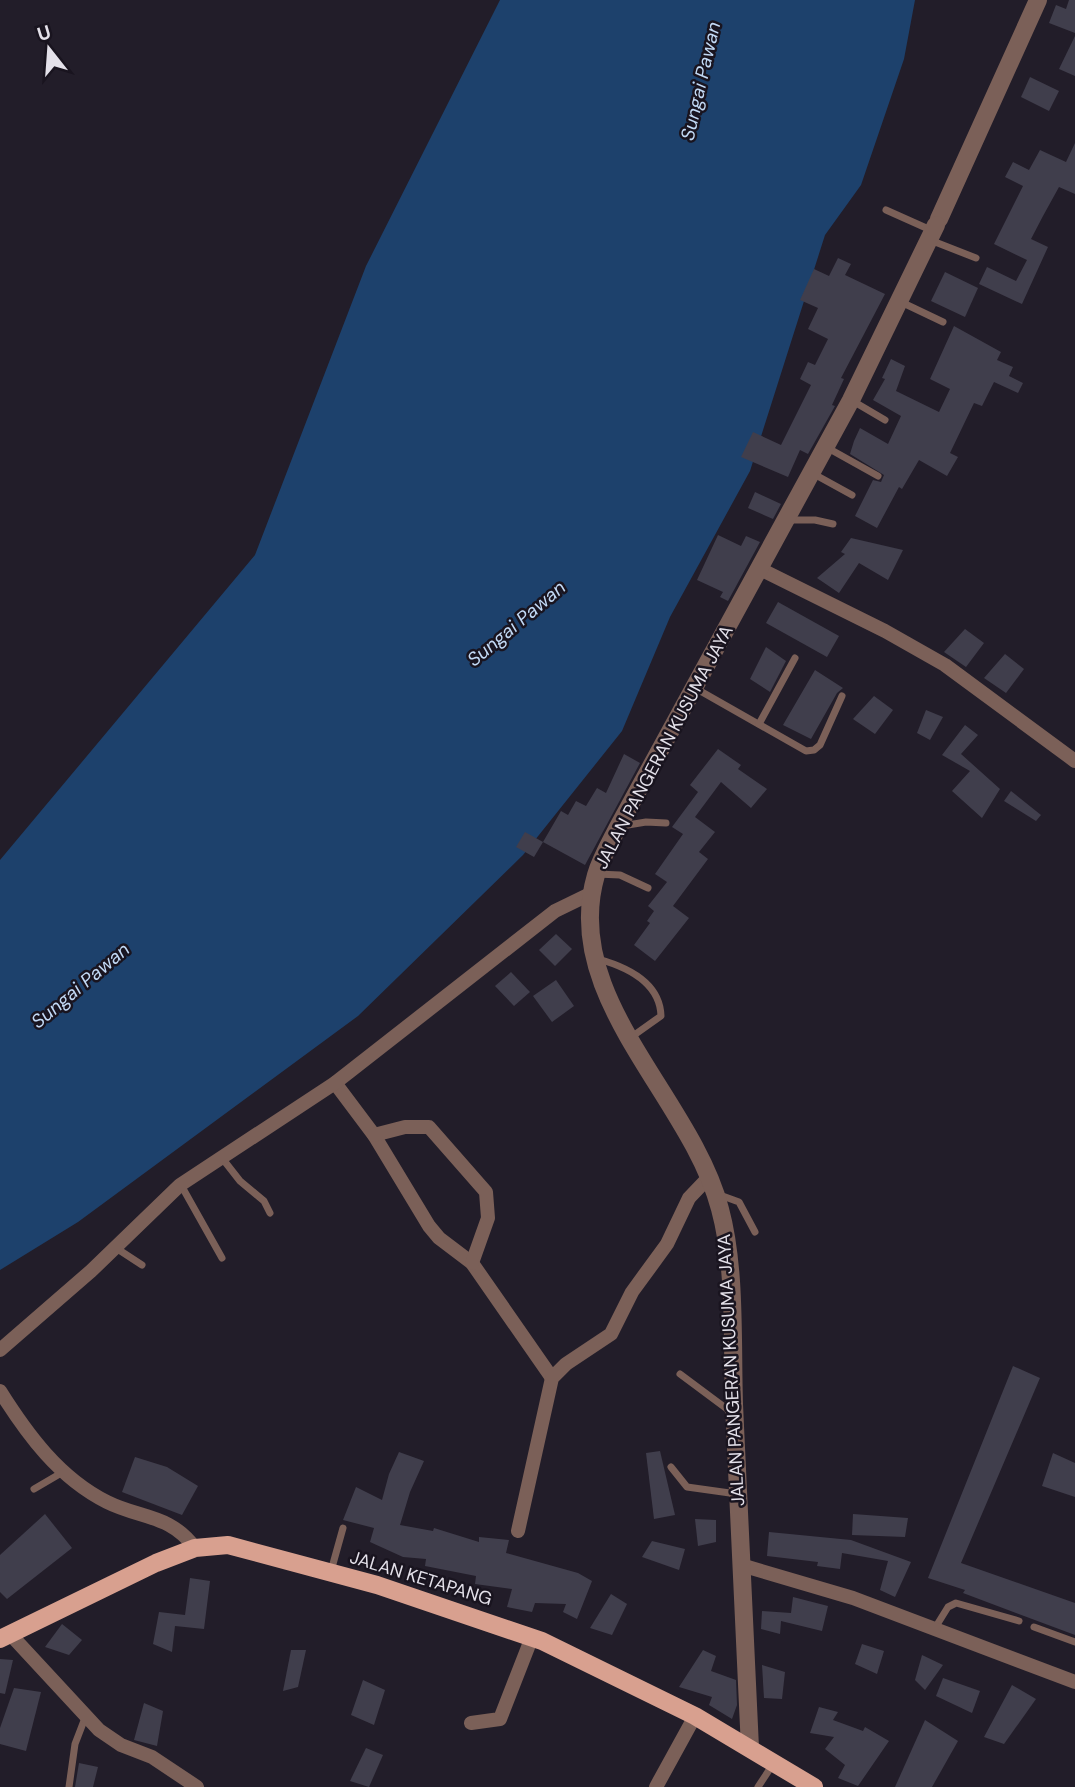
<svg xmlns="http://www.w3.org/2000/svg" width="1075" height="1787" font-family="'DM Sans',sans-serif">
<rect width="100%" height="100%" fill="#221d29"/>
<polygon fill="#1d416c" points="500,0 915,0 904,59 861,185 825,235 750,471 670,617 622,731 523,855 358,1016 78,1222 0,1270 0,860 255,555 366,266"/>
<g fill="#403e4c">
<polygon points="1069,0 1075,0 1075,33 1049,23 1056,5 1066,9"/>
<polygon points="1075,36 1075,76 1059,69"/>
<polygon points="1030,77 1059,91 1049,111 1021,97"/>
<polygon points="1075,143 1075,194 1059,187 1043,216 1031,239 1048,247 1022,304 979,284 987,267 1016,281 1027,260 994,244 1023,186 1005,177 1013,162 1029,170 1040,150 1066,162"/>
<polygon points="838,258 851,264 845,275 885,294 841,378 844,379 832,405 835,406 808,454 800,450 788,477 741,457 753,432 781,445 811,385 800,379 808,362 815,365 828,339 808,329 818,308 800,300 814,269 829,276"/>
<polygon points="945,272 978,288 965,317 931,301"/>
<polygon points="954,326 1001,352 997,360 1013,367 1009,376 1023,383 1018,393 994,382 982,406 974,403 950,453 958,457 947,476 919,460 902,489 899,487 877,528 855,516 873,480 881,482 884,475 850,454 854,441 860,428 888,444 901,416 873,400 885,379 882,378 891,359 905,366 896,391 939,412 950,389 930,379"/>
<polygon points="755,492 781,504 773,519 748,508"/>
<polygon points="718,535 741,546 746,536 760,542 728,601 720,597 723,592 697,580"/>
<polygon points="851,538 903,550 888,580 859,563 839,593 817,578 845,554 841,552"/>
<polygon points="778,602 839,636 827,657 766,623"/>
<polygon points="965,629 984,643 966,667 944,652"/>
<polygon points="766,647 786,661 770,692 750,679"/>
<polygon points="1005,654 1024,669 1006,693 984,678"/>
<polygon points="815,670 843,688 837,693 811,739 783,725"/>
<polygon points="874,696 893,710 875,734 853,719"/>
<polygon points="926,710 943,717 930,740 917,733"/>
<polygon points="965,725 978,735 961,754 1000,789 982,818 952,791 970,771 942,755"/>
<polygon points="718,749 741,765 738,769 767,789 751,808 721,782 695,817 715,832 699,852 708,859 673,906 689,918 655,961 634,945 650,923 647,921 654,911 648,906 667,882 655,874 683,834 672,827 698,792 690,785"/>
<polygon points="624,754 640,763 585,865 543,842 561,811 568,815 576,801 586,806 597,788 606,793"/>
<polygon points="1011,791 1041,815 1036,821 1004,801"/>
<polygon points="525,832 543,842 534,857 516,847"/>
<polygon points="556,934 572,949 555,966 539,950"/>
<polygon points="511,972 530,992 514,1006 495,986"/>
<polygon points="556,980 574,1006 552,1022 533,996"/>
<polygon points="1013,1366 1040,1378 961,1563 1075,1603 1075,1635 963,1593 965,1590 928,1578"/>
<polygon points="660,1451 675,1515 654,1519 646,1453"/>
<polygon points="399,1452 424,1461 410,1492 400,1525 433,1531 434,1528 479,1542 479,1537 509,1540 506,1553 578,1573 592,1581 577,1619 563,1612 566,1604 535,1603 532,1612 507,1607 512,1589 475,1584 476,1576 425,1566 426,1559 403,1557 370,1542 374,1528 343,1520 356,1487 382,1500 389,1474"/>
<polygon points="1053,1453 1075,1463 1075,1497 1042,1486"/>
<polygon points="135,1457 167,1467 198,1486 182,1515 122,1492"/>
<polygon points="45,1514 72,1548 7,1599 0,1592 0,1555"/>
<polygon points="853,1514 908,1518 905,1537 852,1535"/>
<polygon points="695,1519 716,1520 716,1542 698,1546"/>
<polygon points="769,1532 851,1540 911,1562 895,1597 880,1590 888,1561 842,1553 840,1569 817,1566 818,1562 767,1556"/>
<polygon points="652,1541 685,1549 679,1570 642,1557"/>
<polygon points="190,1578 210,1581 204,1629 175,1626 172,1652 153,1644 159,1612 185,1615"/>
<polygon points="611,1594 627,1604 612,1635 590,1628"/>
<polygon points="793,1597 828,1606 822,1631 781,1621 780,1634 761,1629 762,1611 791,1613"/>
<polygon points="62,1624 82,1640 69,1655 45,1647"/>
<polygon points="862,1644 884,1651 877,1674 855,1664"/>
<polygon points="291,1650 306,1650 298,1687 283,1691"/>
<polygon points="703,1650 716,1656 711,1671 736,1680 737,1705 732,1719 709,1705 712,1697 679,1687"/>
<polygon points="922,1655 943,1665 925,1690 915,1680"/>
<polygon points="0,1659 13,1660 5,1694 0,1693"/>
<polygon points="762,1665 785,1672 782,1699 764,1698"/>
<polygon points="943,1678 980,1691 972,1713 936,1696"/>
<polygon points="363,1680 385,1690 374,1725 351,1715"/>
<polygon points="1012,1685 1036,1699 1004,1744 984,1737"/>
<polygon points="14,1688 41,1692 26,1751 0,1744 0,1728"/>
<polygon points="144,1703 163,1711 157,1746 134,1740"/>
<polygon points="819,1707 838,1712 833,1720 863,1731 865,1727 889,1741 858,1786 838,1778 845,1765 825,1749 834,1737 810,1733"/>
<polygon points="925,1720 958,1741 932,1787 895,1787"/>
<polygon points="366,1748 383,1755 369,1787 350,1781"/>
<polygon points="79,1763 98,1767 93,1787 75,1787"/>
</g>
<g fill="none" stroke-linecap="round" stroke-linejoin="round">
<g stroke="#7b6058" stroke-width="7">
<polyline points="886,210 933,231"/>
<polyline points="930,240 976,258"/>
<polyline points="901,302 943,322"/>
<polyline points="851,400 885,420"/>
<polyline points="826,447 878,476"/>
<polyline points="812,473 852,495"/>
<polyline points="786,520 815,520 833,524"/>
<polyline points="695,688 806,751 814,750 820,745 842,696"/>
<polyline points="759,724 795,658"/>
<polyline points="622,826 646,822 666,823"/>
<polyline points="597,874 620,875 648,888"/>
<path d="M598,959C627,967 660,982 661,1016L630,1038"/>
<polyline points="222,1158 240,1181 264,1201 270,1213"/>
<polyline points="181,1185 222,1258"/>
<polyline points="717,1194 739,1202 755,1232"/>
<polyline points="116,1248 142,1265"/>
<polyline points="680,1374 731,1412"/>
<polyline points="671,1467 687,1487 737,1494"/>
<polyline points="34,1489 63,1472"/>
<polyline points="331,1571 343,1528"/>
<polyline points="1034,1627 1075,1642"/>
<polyline points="935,1628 948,1607 956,1603 1019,1621"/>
<polyline points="69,1787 75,1744 85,1718"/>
<polyline points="758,1787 773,1764"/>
</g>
<g stroke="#7b6058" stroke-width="14">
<polyline points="760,569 885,631 945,665 1075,761"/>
<polyline points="335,1083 374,1135 429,1226 439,1238 472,1263 552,1378"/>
<polyline points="374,1135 405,1127 429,1127 486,1192 488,1218 472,1263"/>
<polyline points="0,1350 91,1271 180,1185 335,1083 555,911 592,893"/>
<path d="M0,1391C27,1434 59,1478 107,1502C141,1519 170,1514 195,1548"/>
<polyline points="518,1531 552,1378 566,1364 611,1334 632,1292 667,1244 689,1198 709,1177"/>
<polyline points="741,1565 853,1598 1075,1682"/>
<polyline points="11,1635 99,1730 121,1745 152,1757 197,1787"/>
<polyline points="471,1723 500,1719 532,1637"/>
<polyline points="656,1787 695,1716"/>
</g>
<g stroke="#7b6058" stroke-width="18">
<polyline points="939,219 1038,0"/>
<path d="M750,1748C745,1634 739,1519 734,1404C732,1342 736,1268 720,1209C691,1097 560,998 596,875C601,858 610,843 618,827L851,400L936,225"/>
</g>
<polyline stroke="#d8a08f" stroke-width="18" points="0,1639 156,1563 195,1548 228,1545 377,1585 542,1641 695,1716 814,1787"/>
</g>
<g text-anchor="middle" stroke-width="5" stroke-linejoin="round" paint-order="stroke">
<g font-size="18" fill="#e4e1ea" stroke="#19141f">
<text transform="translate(664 747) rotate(-62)" y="6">JALAN PANGERAN KUSUMA JAYA</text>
<text transform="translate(731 1370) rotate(-93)" y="6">JALAN PANGERAN KUSUMA JAYA</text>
<text transform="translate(421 1578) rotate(17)" y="6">JALAN KETAPANG</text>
</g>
<g font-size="19" font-style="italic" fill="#c2d9f5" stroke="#19141f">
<text transform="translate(700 81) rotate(-77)" y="7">Sungai Pawan</text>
<text transform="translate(516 623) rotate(-40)" y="7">Sungai Pawan</text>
<text transform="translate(80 985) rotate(-40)" y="7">Sungai Pawan</text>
</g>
</g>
<g transform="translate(49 49) rotate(343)" stroke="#19141f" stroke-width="5" paint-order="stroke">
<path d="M0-5L12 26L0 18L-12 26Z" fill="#e4e1ea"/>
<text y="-10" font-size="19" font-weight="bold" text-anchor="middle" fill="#e4e1ea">U</text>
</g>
</svg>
